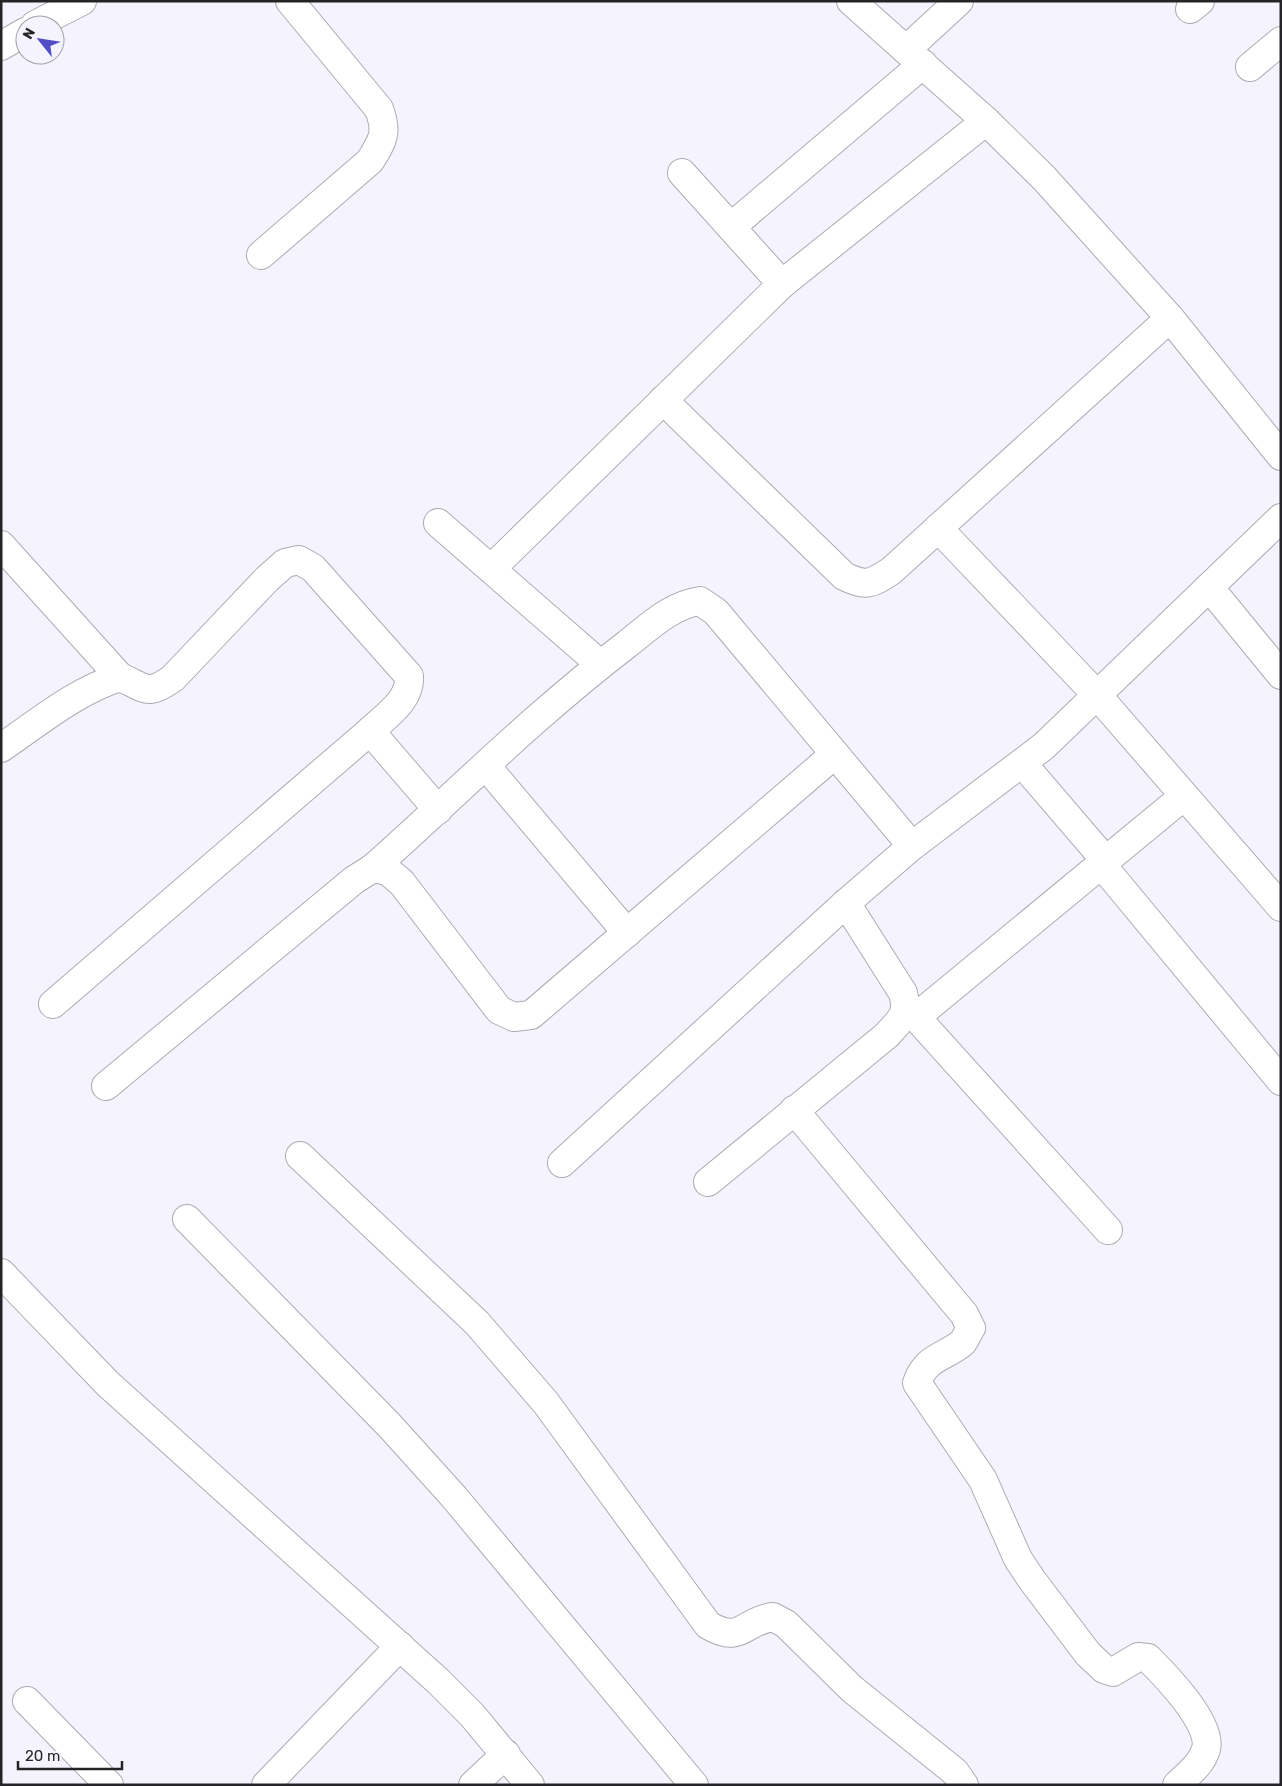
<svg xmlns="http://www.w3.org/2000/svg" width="1282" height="1786" font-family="Rubik,sans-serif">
<rect width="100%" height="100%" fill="#f5f4fe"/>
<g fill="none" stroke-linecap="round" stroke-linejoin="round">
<defs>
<g id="minor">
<polyline points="851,1 986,121 1044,178 1170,318 1281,456"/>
<polyline points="1190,9 1200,1"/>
<polyline points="35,25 82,1"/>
<polyline points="1,46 25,32"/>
<polyline points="906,50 959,1"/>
<polyline points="1250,67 1281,41"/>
<polyline points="682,173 782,284"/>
<polyline points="731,227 923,64"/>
<path d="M261,255L370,161C383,140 388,133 379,109L290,1"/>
<path d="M663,400L844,576C866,587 871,584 891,571L1170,318"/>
<polyline points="438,523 600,664"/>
<polyline points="938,528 1097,695 1281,907"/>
<polyline points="1,545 120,677"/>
<polyline points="491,569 782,284 986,121"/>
<polyline points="1209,587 1281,675"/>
<polyline points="370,731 438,810"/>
<path d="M1,748C39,722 76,691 120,677C146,688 147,697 173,678L267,579L285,563L299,560L313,568L409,676C411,700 386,716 370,731L53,1004"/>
<polyline points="1022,763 1106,861"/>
<polyline points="486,766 627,933"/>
<polyline points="1101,864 1281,1081"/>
<path d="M373,868C457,793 537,713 626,645C649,627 671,605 700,601L716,612L912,846"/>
<polyline points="906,1006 1108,1230"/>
<polyline points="916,1017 1184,796"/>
<polyline points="106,1086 354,880 373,868 388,871 402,883 499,1010 514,1017 531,1015 835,754"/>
<path d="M794,1110L964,1314L971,1328C968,1332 966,1338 963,1342C945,1358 926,1356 917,1383L983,1480L1018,1559L1032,1580L1088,1654L1104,1669L1113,1672L1138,1657L1148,1658C1165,1675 1213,1724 1206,1749C1202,1764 1188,1774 1177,1785"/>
<path d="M300,1156L477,1323L546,1403L708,1625C742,1645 742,1621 773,1617L786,1624L852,1689L955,1772L964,1785"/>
<polyline points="562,1163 846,903 912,846 1044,746 1281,518"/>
<path d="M708,1182L887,1035C901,1019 909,1015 903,993L846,903"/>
<polyline points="187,1219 390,1426 454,1497 694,1785"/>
<polyline points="1,1273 108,1384 438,1681 472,1715 530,1785"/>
<polyline points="27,1701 109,1785"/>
<polyline points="266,1785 400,1646"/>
<polyline points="473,1785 506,1754"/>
</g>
</defs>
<use href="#minor" stroke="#ababb4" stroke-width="30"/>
<use href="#minor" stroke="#fff" stroke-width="28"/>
</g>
<rect width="1282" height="1786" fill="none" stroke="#242427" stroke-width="5"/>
<g transform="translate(40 40) rotate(300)"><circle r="24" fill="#f5f4fe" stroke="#a1a1a8"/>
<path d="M0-4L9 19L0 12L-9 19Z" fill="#524fc6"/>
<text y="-8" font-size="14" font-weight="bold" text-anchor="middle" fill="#242427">N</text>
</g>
<path d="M18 1761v8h104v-8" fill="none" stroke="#242427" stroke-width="2.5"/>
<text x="25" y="1761" font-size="15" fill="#242427" stroke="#f5f4fe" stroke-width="4" paint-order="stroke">20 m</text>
</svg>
